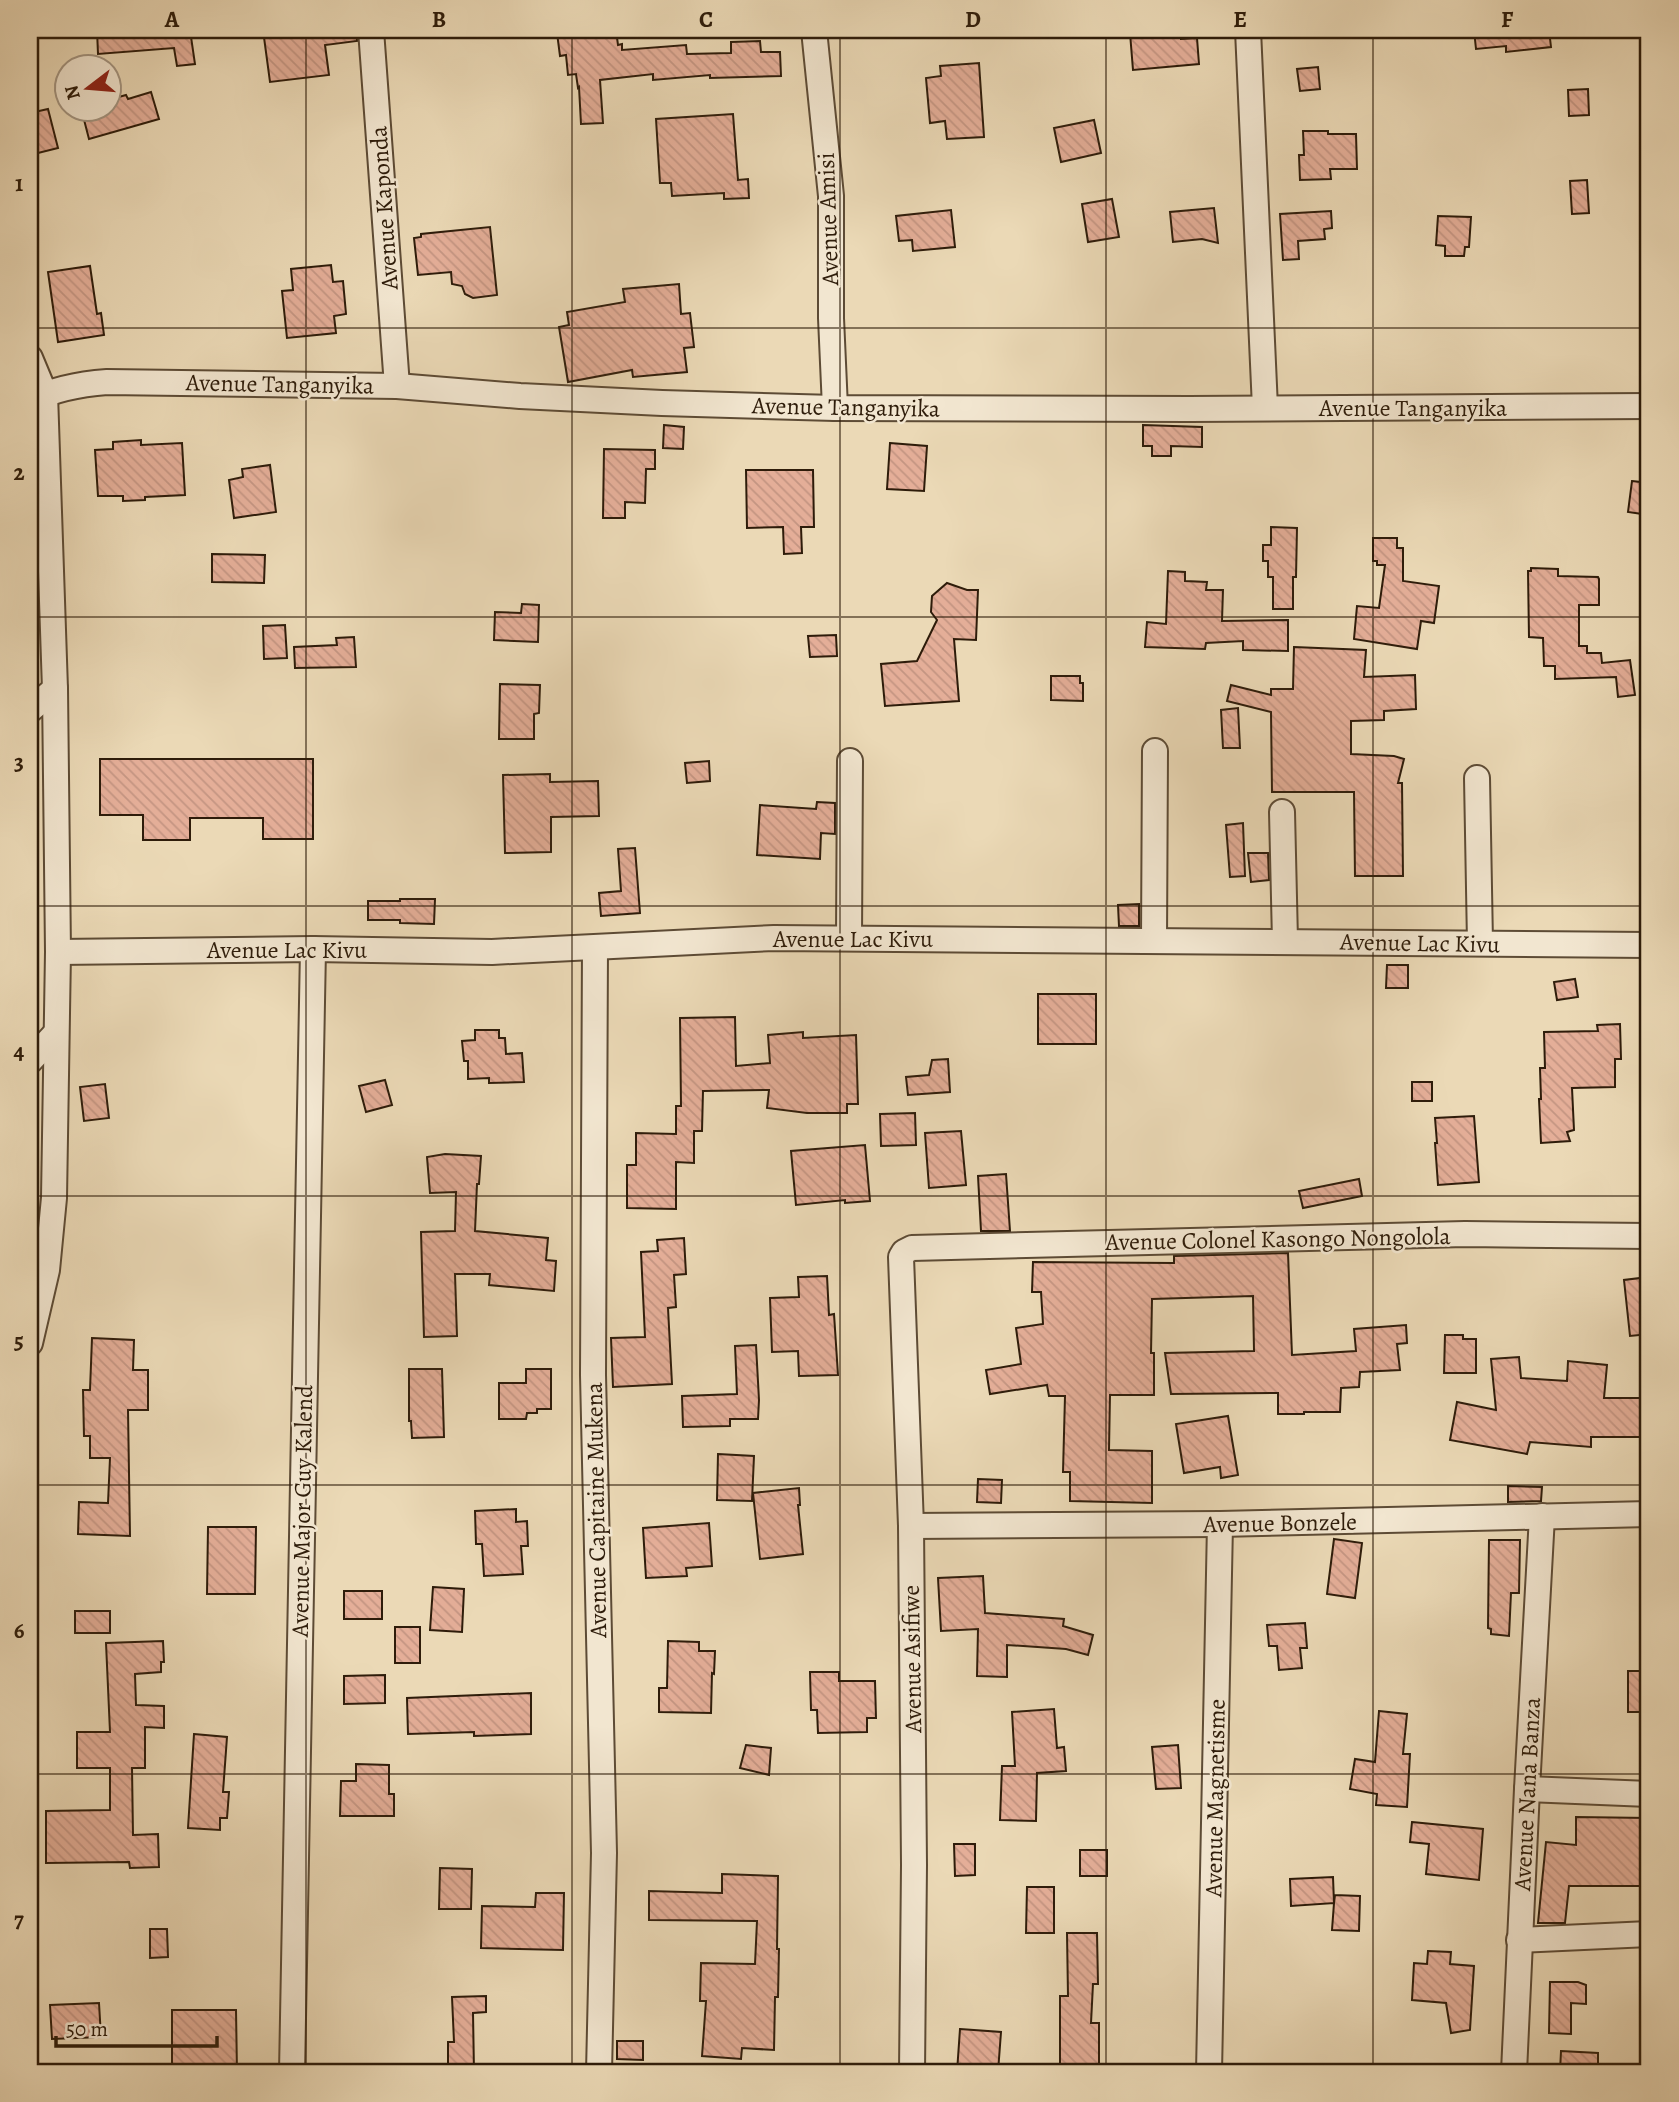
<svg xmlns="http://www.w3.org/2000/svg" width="1679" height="2102" font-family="Alegreya,serif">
<defs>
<pattern id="building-back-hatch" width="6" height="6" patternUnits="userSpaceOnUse" patternTransform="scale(1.75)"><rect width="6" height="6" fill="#e4ae98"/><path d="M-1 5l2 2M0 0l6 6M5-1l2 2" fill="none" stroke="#c49582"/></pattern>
</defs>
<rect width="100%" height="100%" fill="#ebd9b6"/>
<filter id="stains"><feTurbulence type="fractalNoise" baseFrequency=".00286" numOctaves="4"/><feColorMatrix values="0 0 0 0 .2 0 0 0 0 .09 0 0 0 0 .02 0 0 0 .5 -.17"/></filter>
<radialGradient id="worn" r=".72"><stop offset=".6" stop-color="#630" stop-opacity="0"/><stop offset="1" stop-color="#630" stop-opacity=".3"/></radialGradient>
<g fill="url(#building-back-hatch)" stroke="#2e1c0a" stroke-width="2">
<polygon points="97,30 190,30 195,64 177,66 174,48 98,54"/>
<polygon points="263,30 356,30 357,41 325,45 329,75 270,82"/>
<polygon points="585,30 616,30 618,45 622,44 622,50 686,45 687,54 731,53 731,42 760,41 761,52 780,52 781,76 710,78 710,75 653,80 653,74 600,80 603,123 581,124 579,87 578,88 576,74 568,75 566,55 560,56 557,33"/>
<polygon points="1156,30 1181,30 1181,39 1197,38 1199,64 1133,70 1130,33"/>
<polygon points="1474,30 1549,30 1551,47 1506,52 1506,46 1476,49"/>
<polygon points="979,63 984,137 947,139 945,121 930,123 926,78 941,76 940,66"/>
<polygon points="1318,67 1320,89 1300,91 1297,69"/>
<polygon points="1588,89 1589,115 1569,116 1568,90"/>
<polygon points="151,92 159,119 89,139 82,112 93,108 108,108 108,100 126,95 128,99"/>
<polygon points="48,109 58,148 30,155 30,113"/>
<polygon points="733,114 738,180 748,179 749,198 724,199 724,193 672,196 671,183 660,183 656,119"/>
<polygon points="1094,120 1101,153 1061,162 1054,128"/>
<polygon points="1303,131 1328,131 1328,134 1356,134 1357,169 1330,169 1331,179 1300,180 1299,155 1304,155"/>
<polygon points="1587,180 1589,213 1572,214 1570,181"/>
<polygon points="1112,199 1119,237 1088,242 1082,204"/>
<polygon points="1214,208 1218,243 1202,239 1173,242 1170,212"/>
<polygon points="951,210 955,247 913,251 912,240 899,241 896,216"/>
<polygon points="1331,211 1332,228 1324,229 1325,239 1298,241 1299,259 1283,260 1280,214"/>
<polygon points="1438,216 1471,217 1469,247 1465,247 1464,256 1445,256 1445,246 1436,245"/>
<polygon points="490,227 497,295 473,298 465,294 462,286 452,284 451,272 418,275 414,238 421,237 421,234"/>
<polygon points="331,265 333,282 343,281 346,314 334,316 336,333 287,338 282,291 293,290 291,269"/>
<polygon points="90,266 97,314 101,313 104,335 58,342 48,272"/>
<polygon points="679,284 681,314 690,313 694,347 684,348 687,372 633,377 632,370 568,382 559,327 569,325 567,312 625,302 623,289"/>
<polygon points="664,425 684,427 683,449 663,448"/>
<polygon points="1143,425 1202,427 1202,447 1171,446 1171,456 1152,456 1152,446 1143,446"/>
<polygon points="141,440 141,445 182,443 185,495 145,497 145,500 123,501 123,496 98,496 95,450 113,449 113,442"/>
<polygon points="890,443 927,446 924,491 887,489"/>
<polygon points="604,449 655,450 655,469 646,469 645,503 625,502 625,518 603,518"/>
<polygon points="270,465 276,512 234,518 229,480 243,477 242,469"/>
<polygon points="746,470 813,470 814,527 801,527 802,553 784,554 783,527 747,528"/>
<polygon points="1632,481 1649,483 1649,515 1628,512"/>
<polygon points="1271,527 1297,528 1296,577 1293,577 1293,609 1273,609 1273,577 1268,577 1268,561 1263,561 1263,545 1271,545"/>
<polygon points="1373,538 1397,538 1397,548 1403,548 1403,581 1439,586 1434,623 1421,621 1417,649 1354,639 1357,606 1379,608 1385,565 1377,565 1377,561 1373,561"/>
<polygon points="212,554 265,555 264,583 212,582"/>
<polygon points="1531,568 1558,569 1558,576 1598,577 1599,579 1599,605 1579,605 1579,646 1587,646 1587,653 1601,653 1602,663 1630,660 1635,695 1618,697 1616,677 1555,679 1555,666 1544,666 1543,638 1529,637 1528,571 1531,571"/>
<polygon points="1168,571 1185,572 1185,581 1207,582 1206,590 1223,590 1222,621 1288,620 1288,651 1243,650 1243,641 1206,643 1205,649 1145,647 1147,622 1166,624"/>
<polygon points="947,583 967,590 978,590 976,640 954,639 959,701 885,706 881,664 917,661 937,620 931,612 932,596"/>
<polygon points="522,604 539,605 538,642 494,640 495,612 521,613"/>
<polygon points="285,625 287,658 264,659 263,626"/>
<polygon points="836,635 837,656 810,657 808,636"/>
<polygon points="354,637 356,667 295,668 294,647 337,645 336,638"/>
<polygon points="1294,647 1366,650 1364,677 1415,675 1416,709 1384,711 1384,720 1351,721 1351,754 1394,756 1404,759 1398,783 1402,783 1403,876 1355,876 1354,792 1272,792 1271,712 1227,701 1231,685 1271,695 1271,689 1293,689"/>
<polygon points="1051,676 1080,676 1080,683 1083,683 1083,701 1051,700"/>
<polygon points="500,684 540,685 539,713 534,714 534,739 499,739"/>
<polygon points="1238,708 1240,748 1223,748 1221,710"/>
<polygon points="100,759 313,759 313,839 263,839 263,818 190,818 190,840 143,840 143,815 100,815"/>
<polygon points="709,761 710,781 687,783 685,763"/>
<polygon points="550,774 550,782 598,781 599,816 551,817 551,852 505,853 503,775"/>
<polygon points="817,802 835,803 835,834 821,833 820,859 757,855 760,805 816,809"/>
<polygon points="1243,823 1245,876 1230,877 1226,825"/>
<polygon points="635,848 640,913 601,916 599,893 621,891 618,849"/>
<polygon points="1248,853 1268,853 1269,880 1251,882"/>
<polygon points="400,899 435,899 434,924 400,923 400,920 368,920 368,901 400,901"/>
<polygon points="1139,904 1139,926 1119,926 1118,905"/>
<polygon points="1387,965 1408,965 1408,988 1386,988"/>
<polygon points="1575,979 1578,997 1557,1000 1554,982"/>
<rect x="1038" y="994" width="58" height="50"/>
<polygon points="735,1017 736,1066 770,1063 768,1035 803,1032 803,1038 856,1035 858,1104 847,1104 847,1113 807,1113 767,1108 769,1090 703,1091 702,1131 694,1131 694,1163 676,1162 676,1209 627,1208 627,1165 636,1165 636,1133 676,1134 676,1106 681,1106 680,1018"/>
<polygon points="1620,1024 1621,1059 1615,1059 1615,1087 1572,1088 1574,1130 1567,1132 1570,1141 1541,1143 1539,1099 1541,1099 1540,1068 1545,1068 1544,1032 1598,1031 1597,1025"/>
<polygon points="475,1030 499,1030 499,1038 505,1038 506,1054 522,1053 524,1082 489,1083 489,1078 468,1079 468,1061 464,1061 462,1041 475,1040"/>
<polygon points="948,1059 950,1092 908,1095 906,1077 929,1075 932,1060"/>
<polygon points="385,1080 392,1105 366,1112 359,1086"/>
<rect x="1412" y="1082" width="20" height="19"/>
<polygon points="105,1084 109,1118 84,1121 80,1087"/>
<polygon points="915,1113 916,1145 881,1146 880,1114"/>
<polygon points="1474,1116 1479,1182 1438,1185 1435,1143 1437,1143 1435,1118"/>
<polygon points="961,1131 966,1185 929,1188 925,1133"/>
<polygon points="865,1145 870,1201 845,1203 845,1200 796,1205 791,1151"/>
<polygon points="445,1154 481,1156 479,1184 477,1184 475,1231 548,1238 546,1260 556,1261 554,1291 489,1285 490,1274 455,1274 457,1336 424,1337 421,1232 455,1231 456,1192 430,1193 427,1157"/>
<polygon points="1006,1174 1010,1231 981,1231 978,1176"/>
<polygon points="1359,1179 1362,1196 1303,1208 1299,1191"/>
<polygon points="684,1238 686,1274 674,1275 676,1307 668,1308 672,1384 613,1387 611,1338 645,1337 641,1252 658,1251 657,1240"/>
<polygon points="1288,1253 1292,1355 1356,1351 1354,1329 1406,1325 1407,1343 1397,1344 1400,1370 1360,1372 1359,1387 1341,1388 1340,1412 1304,1412 1304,1414 1278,1414 1278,1393 1171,1394 1165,1353 1254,1351 1253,1296 1152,1299 1151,1353 1154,1353 1154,1395 1110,1395 1109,1450 1152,1451 1152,1503 1070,1501 1070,1472 1063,1472 1065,1396 1049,1396 1047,1385 990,1394 986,1370 1021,1364 1016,1328 1043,1324 1041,1292 1032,1292 1033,1262 1174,1263 1174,1256"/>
<polygon points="827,1276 829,1315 834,1314 838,1375 799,1376 798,1351 772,1352 770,1298 799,1297 798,1277"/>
<polygon points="1649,1277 1649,1334 1630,1336 1624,1280"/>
<polygon points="1445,1335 1463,1335 1463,1339 1476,1339 1476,1373 1444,1373"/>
<polygon points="92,1338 134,1340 133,1370 148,1370 148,1410 128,1410 130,1536 78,1534 79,1502 108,1503 110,1458 90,1458 90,1436 84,1436 83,1390 90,1390"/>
<polygon points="756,1345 759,1400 758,1419 730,1419 730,1426 683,1427 682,1396 737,1394 735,1346"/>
<polygon points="1519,1357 1521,1378 1567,1381 1568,1361 1607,1365 1604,1398 1649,1398 1649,1437 1591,1437 1591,1447 1530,1442 1527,1454 1450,1440 1457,1402 1496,1410 1491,1359"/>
<polygon points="409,1369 442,1369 444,1437 412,1438 411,1421 409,1421"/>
<polygon points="526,1369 551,1369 551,1409 537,1409 537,1413 527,1413 526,1419 499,1419 499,1383 526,1383"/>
<polygon points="1228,1416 1238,1475 1221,1478 1220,1467 1184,1473 1176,1424"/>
<polygon points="718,1454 754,1456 752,1501 717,1500"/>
<polygon points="978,1479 1002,1480 1001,1503 977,1502"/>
<polygon points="1508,1486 1542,1487 1541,1501 1508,1502"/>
<polygon points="799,1488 800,1505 798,1505 803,1554 760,1559 753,1493"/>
<polygon points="516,1509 516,1522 527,1521 528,1546 521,1546 523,1574 484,1576 482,1544 476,1544 475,1511"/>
<polygon points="709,1523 712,1566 686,1568 687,1576 646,1578 643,1528"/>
<polygon points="208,1527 256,1527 255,1594 207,1594"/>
<polygon points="1334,1539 1362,1543 1355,1598 1327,1594"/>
<polygon points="1489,1540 1520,1540 1519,1593 1511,1593 1509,1636 1491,1634 1491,1629 1488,1628"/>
<polygon points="983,1576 985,1613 1064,1619 1063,1626 1093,1635 1088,1655 1066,1649 1007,1645 1007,1677 977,1676 978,1629 941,1631 938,1578"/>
<polygon points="433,1587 464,1589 462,1632 430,1630"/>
<rect x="344" y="1591" width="38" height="28"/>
<rect x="75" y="1611" width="35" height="22"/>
<polygon points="1305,1623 1307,1648 1300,1648 1302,1668 1279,1670 1277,1646 1269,1646 1267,1625"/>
<rect x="395" y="1627" width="25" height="36"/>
<polygon points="163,1641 164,1662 161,1662 161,1672 135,1674 136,1705 164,1706 164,1728 145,1727 145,1768 132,1768 133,1835 158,1834 159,1867 130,1868 129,1862 46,1863 46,1811 110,1810 110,1768 77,1768 77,1732 110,1732 106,1643"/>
<polygon points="668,1641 699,1642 699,1651 715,1651 714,1674 712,1673 711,1713 659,1712 659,1688 667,1688"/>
<rect x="1628" y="1671" width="21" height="41"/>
<polygon points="810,1672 839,1672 839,1681 875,1681 876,1718 867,1718 867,1732 818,1733 817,1710 811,1710"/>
<polygon points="385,1675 385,1703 344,1704 344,1676"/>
<polygon points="531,1693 531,1734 474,1736 474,1732 408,1734 407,1698"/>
<polygon points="1054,1709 1057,1748 1064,1747 1066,1771 1037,1773 1036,1821 1000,1820 1002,1766 1015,1766 1012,1712"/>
<polygon points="1379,1711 1407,1714 1403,1754 1410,1754 1407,1807 1376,1805 1377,1794 1350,1789 1355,1759 1375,1762"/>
<polygon points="194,1734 227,1737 223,1792 229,1792 227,1818 220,1818 220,1830 188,1828"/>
<polygon points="746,1745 771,1748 769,1775 740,1768"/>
<polygon points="1178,1745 1181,1788 1156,1789 1152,1747"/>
<polygon points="356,1764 389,1765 389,1794 394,1794 394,1816 340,1816 341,1781 356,1781"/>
<polygon points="1576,1817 1649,1818 1649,1886 1569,1886 1565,1923 1538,1923 1546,1842 1576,1845"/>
<polygon points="1412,1822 1483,1829 1479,1880 1426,1874 1429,1844 1410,1842"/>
<polygon points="954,1844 975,1844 975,1875 955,1876"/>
<rect x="1080" y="1850" width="27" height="26"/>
<polygon points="440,1868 472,1869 471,1909 439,1909"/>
<polygon points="722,1874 778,1876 777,1949 779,1949 778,1997 775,1997 774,2050 742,2048 741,2059 702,2056 706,2001 700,2001 701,1963 755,1964 757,1921 649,1920 649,1891 722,1893"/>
<polygon points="1333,1877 1334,1903 1335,1895 1360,1896 1359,1931 1332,1930 1334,1903 1291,1906 1290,1879"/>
<polygon points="1027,1887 1054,1887 1054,1933 1026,1933"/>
<polygon points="536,1893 564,1893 563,1950 481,1948 482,1906 535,1907"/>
<polygon points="150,1929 167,1929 168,1957 150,1958"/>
<polygon points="1067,1933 1097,1933 1098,1984 1093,1984 1091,2023 1099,2023 1099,2072 1060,2072 1060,1996 1068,1996"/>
<polygon points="1428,1951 1451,1952 1450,1964 1474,1966 1470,2030 1451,2033 1446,2003 1412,2000 1414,1963 1427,1964"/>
<polygon points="1550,1982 1578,1982 1586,1985 1586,2004 1571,2003 1571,2034 1549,2033"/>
<polygon points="486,1996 486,2012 473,2013 474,2072 448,2072 448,2042 454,2042 452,1997"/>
<polygon points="99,2003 101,2037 52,2039 50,2005"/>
<polygon points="172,2010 236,2010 237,2072 172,2072"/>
<polygon points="960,2029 1001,2032 998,2072 957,2072"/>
<polygon points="617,2041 643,2041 643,2060 617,2059"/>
<polygon points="1561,2051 1598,2053 1598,2072 1560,2072"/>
</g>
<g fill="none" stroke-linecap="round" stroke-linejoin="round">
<defs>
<g id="minor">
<polyline points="371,30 397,386"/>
<polyline points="814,30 831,196 831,318 835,408"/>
<polyline points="1248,30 1265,408"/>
<polyline points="30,358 45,394 55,689 58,952 54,1198 47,1270 30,1343"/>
<path d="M30,401C54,389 79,384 107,382L397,386L520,396L662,403L835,408L1190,409L1649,406"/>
<polyline points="30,710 55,689"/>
<polyline points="1477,778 1480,943"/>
<polyline points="1282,812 1285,941"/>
<polyline points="849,938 850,761"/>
<polyline points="1154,941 1155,751"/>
<polyline points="595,948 593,1375 604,1853 599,2072"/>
<polyline points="58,952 313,949 492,952 774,938 1649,945"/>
<polyline points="30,1061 56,1033"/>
<polyline points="911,1526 1220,1524 1649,1514"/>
<polyline points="1527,1789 1649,1794"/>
<polyline points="1519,1940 1649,1934"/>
<polyline points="292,2072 313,949"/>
<polyline points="912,2072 914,1865 911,1526 901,1257 904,1252 912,1248 1465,1234 1649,1236"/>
<polyline points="1209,2072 1220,1524"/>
<polyline points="1514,2072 1527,1789 1542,1516"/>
</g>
</defs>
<use href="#minor" stroke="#5d4b35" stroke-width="28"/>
<use href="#minor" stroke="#f2e6d0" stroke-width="24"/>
</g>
<path fill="none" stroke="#2e1c0a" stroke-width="2" stroke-opacity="0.55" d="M306,30V2072M572,30V2072M840,30V2072M1106,30V2072M1373,30V2072M30,328H1649M30,617H1649M30,906H1649M30,1196H1649M30,1485H1649M30,1774H1649"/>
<g text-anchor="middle" stroke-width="5" stroke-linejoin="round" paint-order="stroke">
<g font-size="24" fill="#2e1c0a" stroke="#f2e6d0">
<text transform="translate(384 208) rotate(-94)" y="8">Avenue Kaponda</text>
<text transform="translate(828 219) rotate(-92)" y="8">Avenue Amisi</text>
<text transform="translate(280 384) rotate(1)" y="8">Avenue Tanganyika</text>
<text transform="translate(846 407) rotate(1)" y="8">Avenue Tanganyika</text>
<text x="1413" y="416">Avenue Tanganyika</text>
<text x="853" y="947">Avenue Lac Kivu</text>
<text transform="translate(1420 943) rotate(1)" y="8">Avenue Lac Kivu</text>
<text x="287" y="958">Avenue Lac Kivu</text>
<text transform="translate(1278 1239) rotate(-1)" y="8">Avenue Colonel Kasongo Nongolola</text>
<text transform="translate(596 1510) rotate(-91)" y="8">Avenue Capitaine Mukena</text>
<text transform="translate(302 1511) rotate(-89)" y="8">Avenue Major Guy Kalend</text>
<text transform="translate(1280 1523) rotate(-1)" y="8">Avenue Bonzele</text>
<text transform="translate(912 1659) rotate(-91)" y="8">Avenue Asifiwe</text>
<text transform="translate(1527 1794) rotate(-87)" y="8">Avenue Nana Banza</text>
<text transform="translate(1215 1798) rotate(-89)" y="8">Avenue Magnetisme</text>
</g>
</g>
<rect width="1679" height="2102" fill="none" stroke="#ebd9b6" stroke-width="77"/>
<g transform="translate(88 88) rotate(254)"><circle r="33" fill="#f2e6d0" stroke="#a49581" stroke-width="2"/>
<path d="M0-5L12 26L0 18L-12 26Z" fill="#8f2418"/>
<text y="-10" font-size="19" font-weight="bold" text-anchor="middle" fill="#2e1c0a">N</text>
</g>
<path d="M56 2036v10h161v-10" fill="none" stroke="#2e1c0a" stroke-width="3.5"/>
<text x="66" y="2036" font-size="21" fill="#2e1c0a" stroke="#f2e6d0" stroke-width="5" paint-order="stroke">50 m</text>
<rect x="38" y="38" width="1602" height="2026" fill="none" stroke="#2e1c0a" stroke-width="2.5"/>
<g font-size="23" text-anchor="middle" font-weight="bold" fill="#2e1c0a">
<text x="172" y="27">A</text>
<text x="439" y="27">B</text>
<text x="706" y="27">C</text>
<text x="973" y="27">D</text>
<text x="1240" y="27">E</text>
<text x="1507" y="27">F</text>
<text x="19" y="191">1</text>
<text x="19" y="480">2</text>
<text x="19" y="770">3</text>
<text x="19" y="1059">4</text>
<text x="19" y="1348">5</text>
<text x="19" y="1638">6</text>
<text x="19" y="1927">7</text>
</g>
<rect width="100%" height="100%" filter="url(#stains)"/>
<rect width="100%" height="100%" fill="url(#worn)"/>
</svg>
